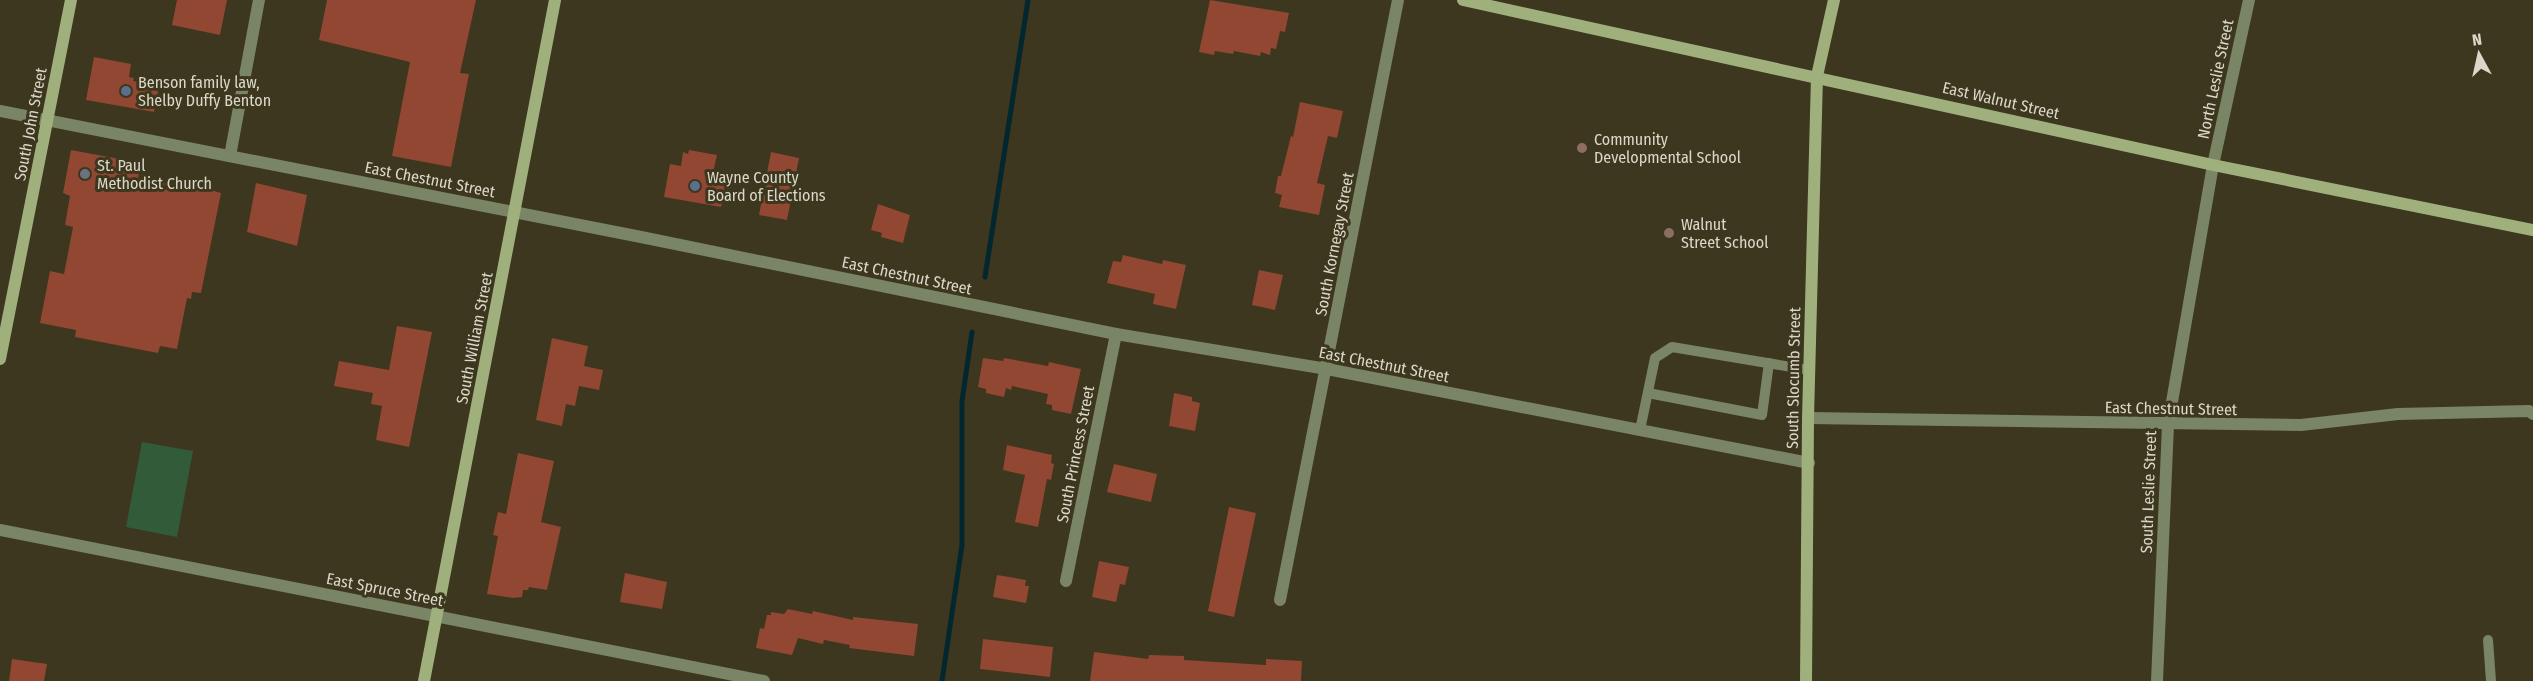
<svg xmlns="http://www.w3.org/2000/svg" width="2533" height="681" font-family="'Fira Sans Condensed',sans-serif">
<rect width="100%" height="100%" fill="#3c371e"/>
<polygon fill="#325b3a" points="142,442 193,451 177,537 126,527"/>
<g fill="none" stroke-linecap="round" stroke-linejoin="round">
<g stroke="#02272e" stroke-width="5">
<polyline points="985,277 1028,0"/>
<polyline points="942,681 962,545 962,401 972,332"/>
</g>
</g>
<g fill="#914731">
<polygon points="177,0 227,0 220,35 172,25"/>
<polygon points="327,0 476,0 460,73 469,74 451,167 392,156 410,62 319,40"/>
<polygon points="1210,0 1289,13 1285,32 1280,31 1276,49 1271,48 1270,55 1261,52 1260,56 1234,51 1233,54 1215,51 1214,55 1199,52"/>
<polygon points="94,57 131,64 129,77 134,78 133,81 159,86 154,112 86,100"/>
<polygon points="1300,102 1343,111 1337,138 1328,136 1317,183 1325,185 1319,215 1279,207 1282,195 1275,193 1278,176 1281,176 1291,136 1293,137"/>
<polygon points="71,150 141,163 138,178 186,186 187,183 221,193 201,293 192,292 191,299 187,298 177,349 160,346 158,353 75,337 76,330 40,323 50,271 64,274 73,227 65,225 70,196 63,193"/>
<polygon points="689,150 717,155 713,173 727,176 721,207 664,197 670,164 681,166 683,152 688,154"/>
<polygon points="771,152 799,158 787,220 759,215"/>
<polygon points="256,183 307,195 297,246 247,232"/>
<polygon points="878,204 910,215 903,243 881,237 882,233 871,230"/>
<polygon points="1123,255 1162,264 1163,260 1186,265 1176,309 1153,304 1155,294 1107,283 1113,261 1121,262"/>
<polygon points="1259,270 1283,275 1275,310 1252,305"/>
<polygon points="397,326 432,332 409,447 376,440 382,406 371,404 373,393 334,386 339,361 389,370"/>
<polygon points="552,338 588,346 584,366 603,370 599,390 579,386 575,406 566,404 562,426 536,420"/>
<polygon points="983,358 1003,361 1004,358 1048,366 1049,362 1081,369 1071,414 1052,410 1052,405 1046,404 1048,394 1012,386 1011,390 1006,388 1004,397 986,393 986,389 978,387"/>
<polygon points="1174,393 1192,397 1192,401 1200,403 1195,431 1169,426"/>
<polygon points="1007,445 1052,455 1051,463 1054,464 1051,480 1047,479 1038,527 1015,522 1025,475 1003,470"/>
<polygon points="518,453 554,461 541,522 561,527 547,590 529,587 528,590 523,590 522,597 513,598 487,594 498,536 493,535 498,512 506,514"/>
<polygon points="1114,464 1157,474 1151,502 1107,492"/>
<polygon points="1229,507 1256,513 1234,617 1208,611"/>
<polygon points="1099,561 1129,567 1125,585 1120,584 1116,602 1092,597"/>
<polygon points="625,573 667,582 662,609 620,602"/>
<polygon points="997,575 1026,580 1025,586 1029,586 1026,603 993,597"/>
<polygon points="788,609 812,614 813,611 853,620 853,617 918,624 914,656 849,648 850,645 824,640 823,644 798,638 792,655 756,648 760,628 764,629 767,615 771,615 771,612 784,614"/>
<polygon points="983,639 1053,647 1050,677 980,669"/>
<polygon points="1094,652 1148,659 1149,655 1184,656 1184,660 1266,665 1266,659 1302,661 1301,681 1090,681"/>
<polygon points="12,659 47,664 44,681 9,681"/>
</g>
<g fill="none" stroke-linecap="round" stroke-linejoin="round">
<g stroke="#7a8565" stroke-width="10">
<polyline points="1648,393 1762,415 1769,363"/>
<polyline points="1640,430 1655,358 1672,347 1809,370"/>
<polyline points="2488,640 2491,681"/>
</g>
<g stroke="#7a8565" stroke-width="12">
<polyline points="0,111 641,237 1116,334 1327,369 1809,463"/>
<polyline points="230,156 259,0"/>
<polyline points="1808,418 2301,425 2398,414 2529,411 2533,414"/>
<polyline points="0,530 764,681"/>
<polyline points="1066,581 1116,334"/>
<polyline points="1280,600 1398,0"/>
<polyline points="2157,681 2168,425 2213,165 2249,0"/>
</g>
<g stroke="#9fb07d" stroke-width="12">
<polyline points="1463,0 2213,165 2533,230"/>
<polyline points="0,359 71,0"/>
<polyline points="424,681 555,0"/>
<polyline points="1806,681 1808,418 1817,76 1834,0"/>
</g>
</g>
<g fill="#5c6f8a" stroke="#3c371e" stroke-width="2">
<circle cx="126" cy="91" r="6"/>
<circle cx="695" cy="186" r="6"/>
</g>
<g fill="#8d6e63" stroke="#3c371e" stroke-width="2">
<circle cx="1582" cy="148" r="6"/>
<circle cx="1669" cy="233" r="6"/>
</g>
<circle fill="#6b7280" stroke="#3c371e" stroke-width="2" cx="85" cy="174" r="6"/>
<g text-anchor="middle" stroke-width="6" stroke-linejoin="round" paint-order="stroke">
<g font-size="16" fill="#dbd8c9" stroke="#3c371e">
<text transform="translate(2215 79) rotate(-78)" y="6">North Leslie Street</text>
<text transform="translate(2001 100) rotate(13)" y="6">East Walnut Street</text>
<text transform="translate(30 124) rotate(-79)" y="6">South John Street</text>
<text transform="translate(430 179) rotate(11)" y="6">East Chestnut Street</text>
<text transform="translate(1334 244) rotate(-79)" y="6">South Kornegay Street</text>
<text transform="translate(907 275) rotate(12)" y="6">East Chestnut Street</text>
<text transform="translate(474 338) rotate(-79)" y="6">South William Street</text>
<text transform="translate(1384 364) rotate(11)" y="6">East Chestnut Street</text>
<text transform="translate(1793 378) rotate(-89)" y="6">South Slocumb Street</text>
<text transform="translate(2171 408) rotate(1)" y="6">East Chestnut Street</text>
<text transform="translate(1075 454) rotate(-79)" y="6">South Princess Street</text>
<text transform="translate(2148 492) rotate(-88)" y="6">South Leslie Street</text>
<text transform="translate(385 589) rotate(11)" y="6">East Spruce Street</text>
</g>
<g font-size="16" fill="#dbd8c9" stroke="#3c371e" text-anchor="start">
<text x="138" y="88">Benson family law,<tspan x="138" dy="18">Shelby Duffy Benton</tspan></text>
<text x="1594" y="145">Community<tspan x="1594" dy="18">Developmental School</tspan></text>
<text x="97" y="171">St. Paul<tspan x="97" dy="18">Methodist Church</tspan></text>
<text x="707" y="183">Wayne County<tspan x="707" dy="18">Board of Elections</tspan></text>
<text x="1681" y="230">Walnut<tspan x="1681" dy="18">Street School</tspan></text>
</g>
</g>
<g transform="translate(2479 54) rotate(352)" stroke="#3c371e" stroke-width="4.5" paint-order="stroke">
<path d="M0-4.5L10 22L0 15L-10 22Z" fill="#dbd8c9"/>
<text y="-9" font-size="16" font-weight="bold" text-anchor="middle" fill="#dbd8c9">N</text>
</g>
</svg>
